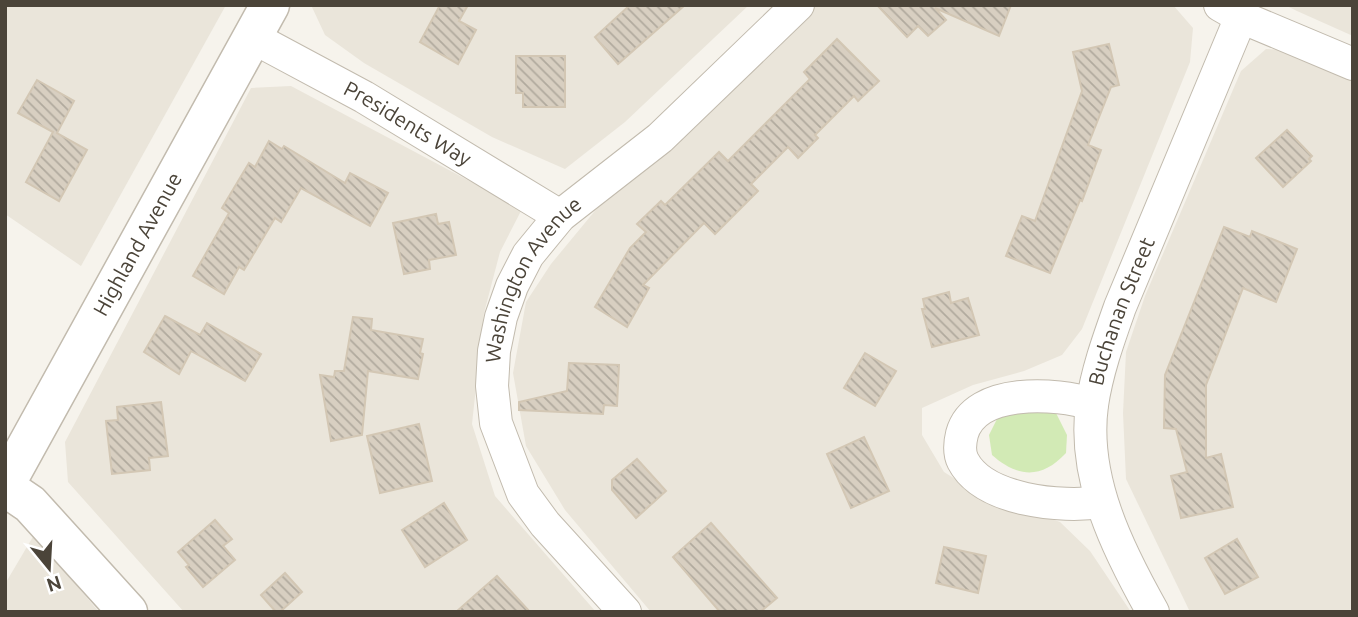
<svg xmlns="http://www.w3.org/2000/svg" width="1358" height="617" font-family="Ubuntu,sans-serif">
<defs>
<pattern id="building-back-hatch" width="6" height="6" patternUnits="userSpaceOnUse" patternTransform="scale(1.75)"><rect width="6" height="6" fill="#d8cfc1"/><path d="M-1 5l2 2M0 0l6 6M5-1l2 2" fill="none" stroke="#b1aa9e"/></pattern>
</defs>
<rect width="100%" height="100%" fill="#f6f3ec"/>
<g fill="#eae5da">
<polygon points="5,5 226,5 81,266 5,214"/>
<polygon points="311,5 749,5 625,122 565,169 492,137 364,63 325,35"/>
<polygon points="813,5 1173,5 1193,28 1190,62 1082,329 1062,355 1024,371 973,385 922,408 922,435 944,472 976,492 1060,522 1090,551 1131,612 651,612 565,510 526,446 513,373 526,302 551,264 613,189"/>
<polygon points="1285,5 1353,5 1353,36 1297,11"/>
<polygon points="1266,49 1292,50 1353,78 1353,612 1190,612 1126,479 1123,413 1126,352 1145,296 1241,71"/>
<polygon points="291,86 522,209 500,252 484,313 472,424 495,496 596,612 184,612 68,482 65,442 251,88"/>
<polygon points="34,535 99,612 5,612 5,584"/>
</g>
<path fill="#d2eab5" d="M1035,405L1056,413L1067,435L1066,453C1042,479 1018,478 992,455L989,435L998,417Z"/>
<g fill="url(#building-back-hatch)" stroke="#d3c7b4" stroke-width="2">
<polygon points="440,5 468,5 459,21 476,30 458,64 420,42"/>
<polygon points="630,5 685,5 618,64 595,37"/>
<polygon points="877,5 1011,5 999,36 935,8 946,20 928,36 918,26 907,37"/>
<polygon points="837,39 879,81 858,101 854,96 815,135 818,138 798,158 788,147 751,184 758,191 715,234 704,223 643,285 649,288 627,327 595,307 630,248 646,232 637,224 661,201 665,205 719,152 728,161 810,79 804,72"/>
<polygon points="1109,44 1119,85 1111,87 1088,145 1101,150 1082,201 1080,200 1050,273 1006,256 1022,216 1035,221 1082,91 1073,52"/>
<polygon points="516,56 565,56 565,107 523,107 523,93 516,93"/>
<polygon points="37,80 74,101 57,133 87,150 59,201 26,182 53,132 18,113"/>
<polygon points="1287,130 1312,156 1309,159 1311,161 1283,187 1256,158"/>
<polygon points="269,141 282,149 284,146 345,183 350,173 388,193 370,226 301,188 281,222 275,218 244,270 239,267 224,294 193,276 229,213 222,208 249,163 255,167"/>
<polygon points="436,214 438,224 449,222 456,255 429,260 430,269 404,274 393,223"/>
<polygon points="1224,227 1250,237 1252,231 1297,249 1276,302 1243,288 1206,385 1206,458 1221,454 1233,507 1181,518 1171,476 1187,472 1176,429 1164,428 1165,375"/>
<polygon points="949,292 951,303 968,298 979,335 932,347 922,309 925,309 923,299"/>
<polygon points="165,316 200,335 207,323 261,354 245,381 191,351 179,374 144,352"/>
<polygon points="353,317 372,319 371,330 423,339 420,353 423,354 418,379 368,371 362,435 331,441 320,375 334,377 335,371 344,371"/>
<polygon points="865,353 896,371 875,406 844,388"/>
<polygon points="569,363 619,365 617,406 604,405 603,414 519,410 519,402 567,391"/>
<polygon points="161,402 168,456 149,458 150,470 112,474 106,421 118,420 117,407"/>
<polygon points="419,424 432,481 380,493 367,436"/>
<polygon points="864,437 889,491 851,508 827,454"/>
<polygon points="637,459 666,491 636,518 612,490 612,480"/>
<polygon points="444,503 467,540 425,567 402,530"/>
<polygon points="215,520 232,539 223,546 235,560 203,587 186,567 189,565 178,552"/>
<polygon points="711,523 777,598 760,612 720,612 673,557"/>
<polygon points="1237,539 1258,577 1225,594 1205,558"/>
<polygon points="944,547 986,556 978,593 936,583"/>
<polygon points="285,573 302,592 280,612 276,612 261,595"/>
<polygon points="497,576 530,612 456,612 482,589"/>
</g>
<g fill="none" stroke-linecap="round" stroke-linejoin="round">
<defs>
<g id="minor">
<polyline points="1220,5 1241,17 1353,64"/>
<path id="s1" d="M252,37L364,97L560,216"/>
<path d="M1092,404C1057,393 975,387 962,434C960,442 959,453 963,461C984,501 1062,508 1101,502"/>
<path id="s2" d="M625,612L545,524L523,494L496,423L492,386L494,351L501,317L512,286L528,255L560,216L660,138L798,5"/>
<path id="s3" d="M1153,612C1118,550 1082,478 1092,405C1097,371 1109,338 1120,307L1241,17"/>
</g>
<g id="tertiary">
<path id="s4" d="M5,485L270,5"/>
<polyline points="5,487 30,504 128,612"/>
</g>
</defs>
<use href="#minor" stroke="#c2bbae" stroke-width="34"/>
<use href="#tertiary" stroke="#c2bbae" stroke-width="41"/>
<use href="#minor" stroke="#fff" stroke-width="32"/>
<use href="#tertiary" stroke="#fff" stroke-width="38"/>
</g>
<g text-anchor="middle" stroke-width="6" stroke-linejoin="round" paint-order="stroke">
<g font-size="21" fill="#4b4439" stroke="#fff">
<text dy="7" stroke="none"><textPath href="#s1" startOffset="178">Presidents Way</textPath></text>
<text dy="7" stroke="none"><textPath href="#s4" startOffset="275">Highland Avenue</textPath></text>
<text dy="7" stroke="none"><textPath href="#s2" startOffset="387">Washington Avenue</textPath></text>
<text dy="7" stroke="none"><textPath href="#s3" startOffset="318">Buchanan Street</textPath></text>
</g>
</g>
<rect width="1358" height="617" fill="none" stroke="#4b4439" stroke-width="14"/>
<g transform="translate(49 568) rotate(162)" stroke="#ffffff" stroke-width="5" paint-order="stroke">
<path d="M0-5L12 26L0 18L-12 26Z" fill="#4b4439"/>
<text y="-10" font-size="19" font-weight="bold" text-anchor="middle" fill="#4b4439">N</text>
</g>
</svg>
